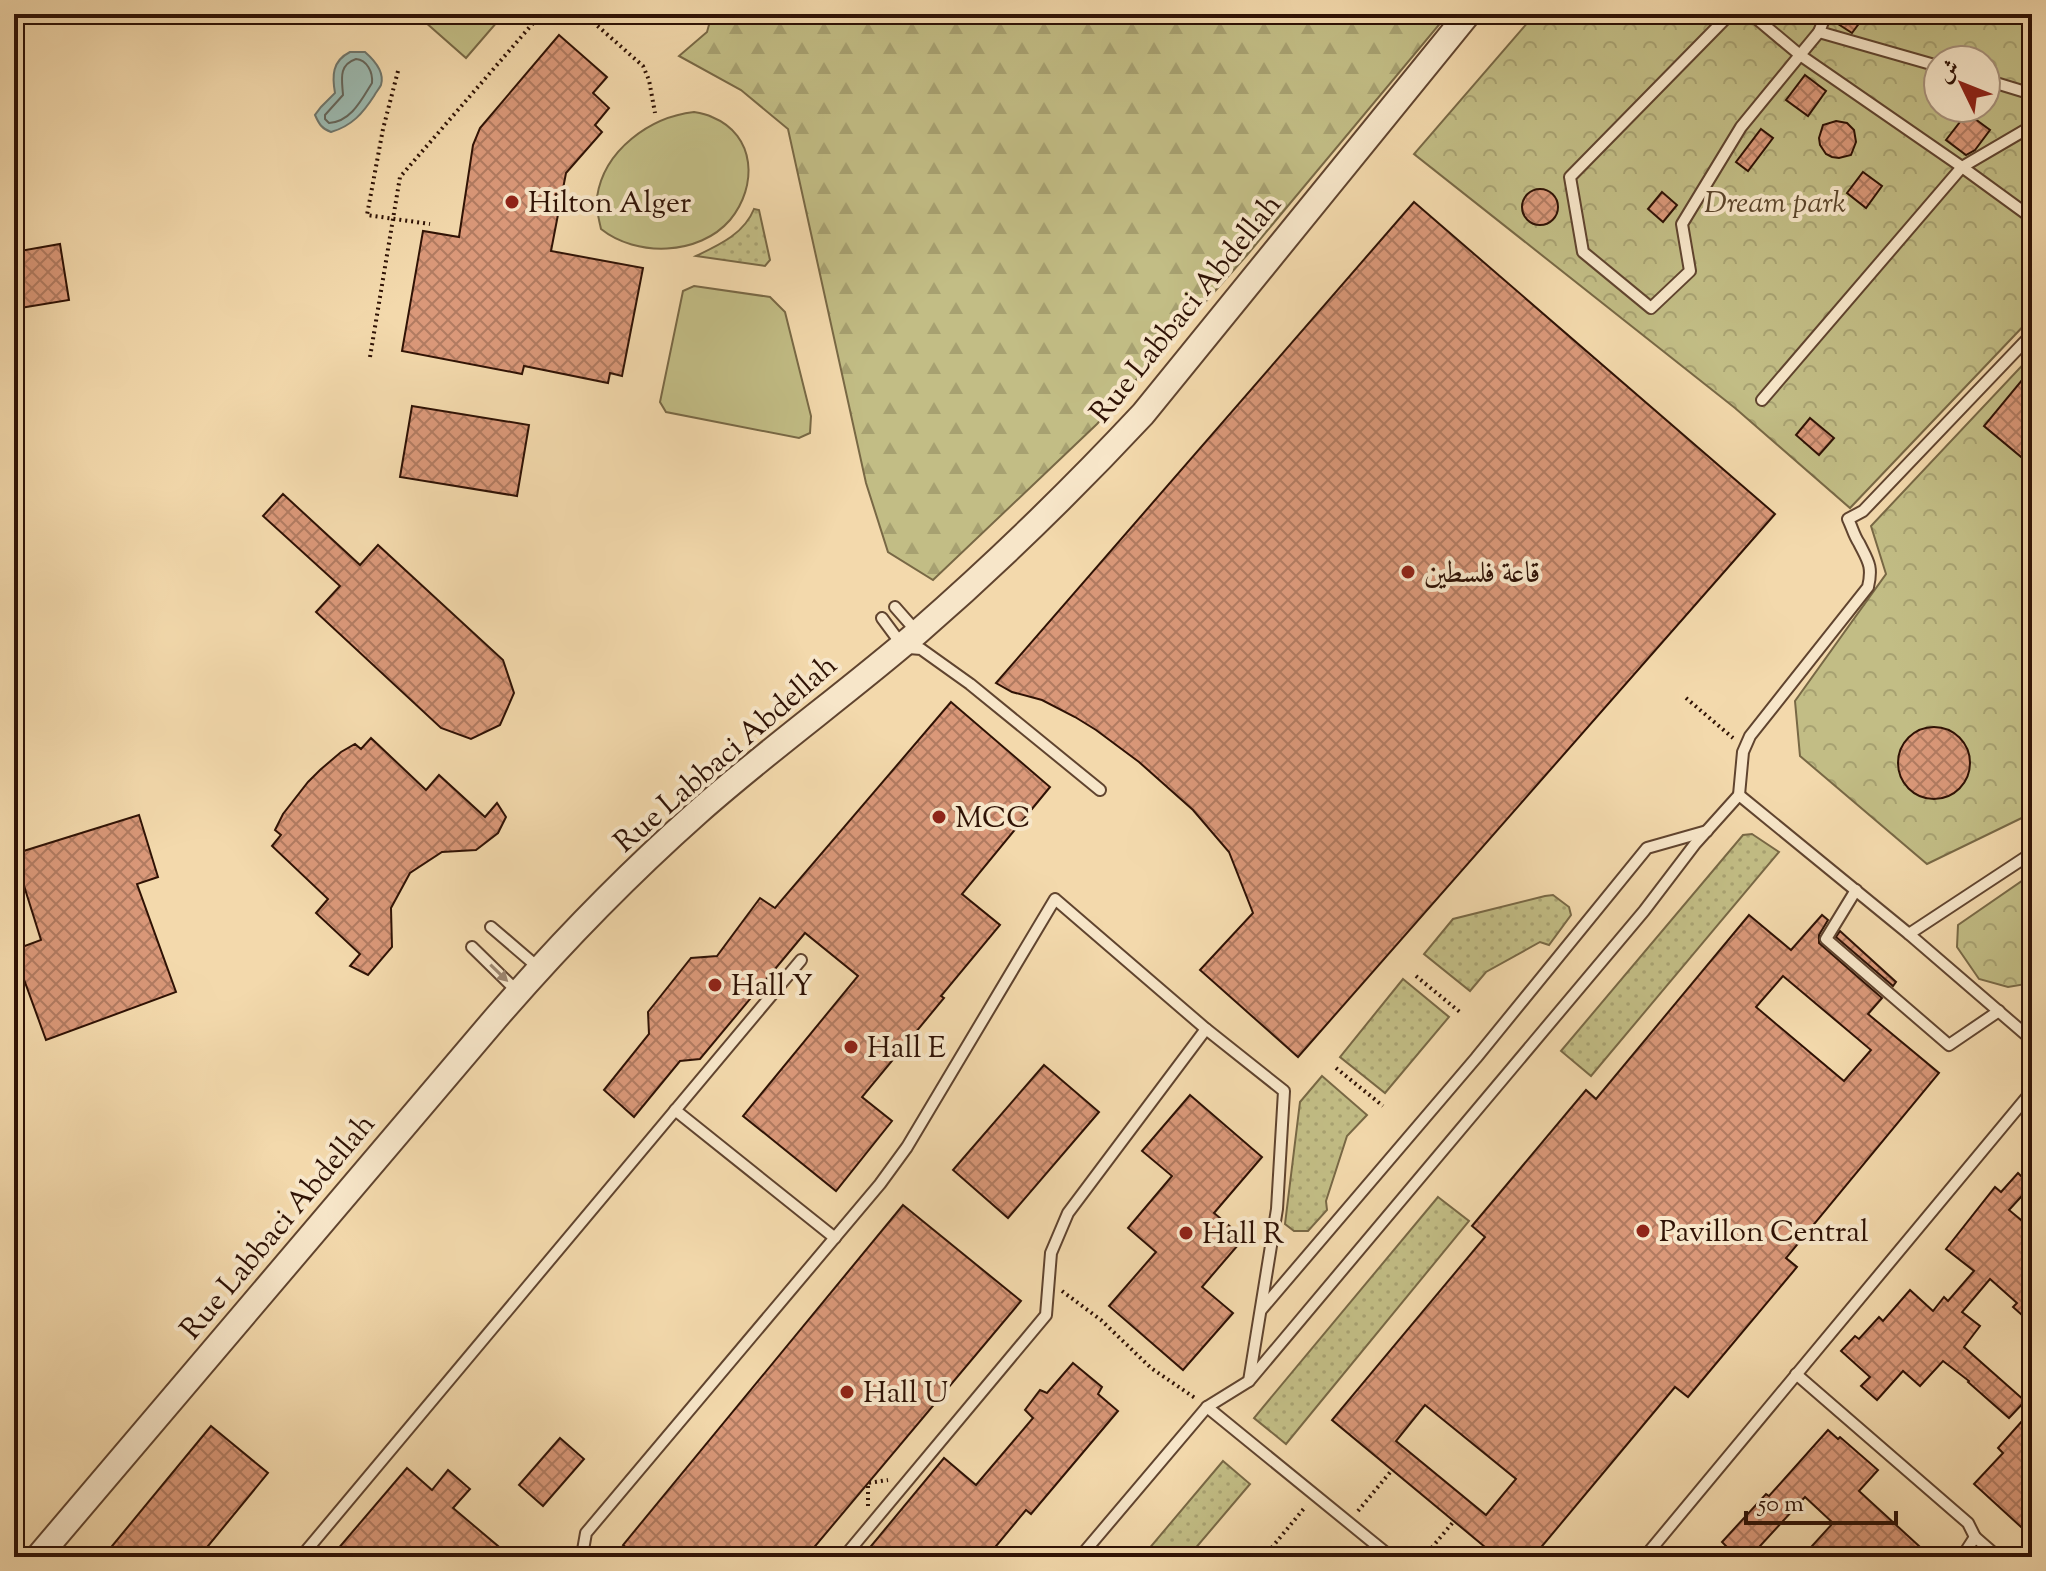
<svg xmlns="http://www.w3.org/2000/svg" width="2046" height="1571" font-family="'Sorts Mill Goudy',Amiri,serif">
<defs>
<pattern id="grass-dots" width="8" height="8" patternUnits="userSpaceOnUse" patternTransform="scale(2)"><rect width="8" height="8" fill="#c2bd85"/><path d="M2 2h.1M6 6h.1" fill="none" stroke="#a7a171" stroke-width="1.8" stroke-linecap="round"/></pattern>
<pattern id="forest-firs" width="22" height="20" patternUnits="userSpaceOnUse" patternTransform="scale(2)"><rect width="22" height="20" fill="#c2bd85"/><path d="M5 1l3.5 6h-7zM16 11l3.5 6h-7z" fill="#a7a171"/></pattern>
<pattern id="park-crowns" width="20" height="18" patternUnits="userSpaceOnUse" patternTransform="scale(2)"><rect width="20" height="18" fill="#c2bd85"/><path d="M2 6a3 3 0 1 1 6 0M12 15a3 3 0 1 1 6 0" fill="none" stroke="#a7a171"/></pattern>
<pattern id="building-cross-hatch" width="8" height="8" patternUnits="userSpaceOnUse" patternTransform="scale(2)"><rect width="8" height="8" fill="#da9879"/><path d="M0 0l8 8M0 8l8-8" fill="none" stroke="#b17b61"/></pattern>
</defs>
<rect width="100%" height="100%" fill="#f3d9ac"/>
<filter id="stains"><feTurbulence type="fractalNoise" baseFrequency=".0025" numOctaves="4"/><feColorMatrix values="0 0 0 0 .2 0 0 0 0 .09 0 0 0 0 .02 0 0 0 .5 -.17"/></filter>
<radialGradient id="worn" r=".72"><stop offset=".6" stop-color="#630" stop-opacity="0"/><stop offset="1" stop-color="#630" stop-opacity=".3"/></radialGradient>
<g fill="url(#grass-dots)" stroke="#786845" stroke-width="2">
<path d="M754,209L759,210L770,260L765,266L696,256C719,245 744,234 754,209Z"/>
<polygon points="1752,834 1779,852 1591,1076 1561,1051 1743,835"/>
<polygon points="1553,895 1569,907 1571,915 1549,945 1540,942 1486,972 1470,991 1424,954 1453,919 1545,896"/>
<polygon points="1403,979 1449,1017 1385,1093 1340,1057"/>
<polygon points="1322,1076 1367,1115 1347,1136 1326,1201 1327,1210 1308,1231 1294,1231 1285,1224 1300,1102"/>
<polygon points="1438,1197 1469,1221 1286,1444 1254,1418"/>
<polygon points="1223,1461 1250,1484 1188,1557 1142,1557"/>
</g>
<polygon fill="url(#forest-firs)" stroke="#786845" stroke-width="2" points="712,14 1448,14 1247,255 1097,424 933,580 888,552 866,483 788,129 741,90 679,56 707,32"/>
<g fill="url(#park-crowns)" stroke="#786845" stroke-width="2" fill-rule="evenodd">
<path d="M1535,14H2032V317L1850,508L1735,408L1414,154ZM1938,60H1986V108H1938Z"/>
<polygon points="2032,355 2032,813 1927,864 1800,756 1795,701 1886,574 1871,526"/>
<polygon points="2032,874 2032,983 2008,987 1979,979 1957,947 1958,925"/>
</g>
<g fill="#c2bd85" stroke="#786845" stroke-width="2">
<polygon points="416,14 504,14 466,58"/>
<path d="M694,112C700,113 706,114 712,117C756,135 758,186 730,220C699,256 636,257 601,229C599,219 595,207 597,197C604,150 650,117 694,112Z"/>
<polygon points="694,286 770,297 785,312 811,416 810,433 799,438 666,412 660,402 683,291"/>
</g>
<path fill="#9cb9af" stroke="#70766b" stroke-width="2" d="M350,52H365C373,59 385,72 381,85C379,89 376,92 374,96C363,113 352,126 331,132C322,129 319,124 315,115L321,107L335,93C332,76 332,61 350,52Z"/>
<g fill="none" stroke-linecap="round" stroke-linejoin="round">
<path stroke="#66665a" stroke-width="2" d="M356,59C367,60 373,72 372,83C362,99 351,122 329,123L325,119V115L343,95C342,80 338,65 356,59Z"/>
</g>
<g fill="url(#building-cross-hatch)" stroke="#2f1205" stroke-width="2" fill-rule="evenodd">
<polygon points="1834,14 1866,14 1852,33 1832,20"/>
<polygon points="559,35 607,77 593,93 609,108 595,125 602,132 566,173 551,251 643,268 622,376 610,373 608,383 524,366 522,374 402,351 423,231 459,237 473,145 480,128"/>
<polygon points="1805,75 1826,91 1808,116 1786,100"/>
<polygon points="1967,113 1990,130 1975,150 1966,155 1946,140"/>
<polygon points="1836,121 1847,123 1854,130 1856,142 1851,155 1839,158 1832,157 1826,154 1820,145 1819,138 1823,125"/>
<polygon points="1761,129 1773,138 1748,171 1736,162"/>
<polygon points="1863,172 1882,186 1866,208 1847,193"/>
<circle cx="1540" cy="207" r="18"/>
<polygon points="1662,192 1677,205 1663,222 1648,209"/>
<polygon points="1414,202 1775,514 1298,1057 1200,970 1253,913 1229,852 1193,810 1139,762 1096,730 1075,717 1042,700 1012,692 996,683"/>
<polygon points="60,244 69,300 14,309 14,252"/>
<polygon points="2032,368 2032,466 1984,426"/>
<polygon points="412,406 529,425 517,496 400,477"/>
<polygon points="1810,418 1834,438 1819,455 1796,435"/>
<polygon points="283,494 360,565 378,545 503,660 514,693 500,725 471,739 441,728 316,612 340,586 263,516"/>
<polygon points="951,702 1050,787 962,894 1000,925 941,996 944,998 862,1097 892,1121 836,1191 743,1116 858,976 805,933 700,1059 680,1061 634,1117 604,1090 649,1034 648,1012 691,958 717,956 760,898 775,908"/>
<circle cx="1934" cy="763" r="36"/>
<polygon points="371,738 426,790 439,775 485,817 497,803 506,817 498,833 476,850 442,852 410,873 391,908 392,947 368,975 350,966 360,954 316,913 328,899 272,846 281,835 275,830 283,814 308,782 320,770 341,752 355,744 361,749"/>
<polygon points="139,815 158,877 137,884 176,992 46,1040 14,952 14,950 41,940 14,854"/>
<path d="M1749,915L1791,950L1822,915L1828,920L1819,935V943L1882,998L1868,1014L1939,1073L1786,1258L1797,1267L1688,1397L1675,1387L1533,1557H1497L1332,1420L1485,1237L1472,1226L1586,1090L1596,1099ZM1783,976L1871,1050L1844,1081L1756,1007ZM1425,1405L1516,1479L1486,1515L1396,1441Z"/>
<polygon points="1840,931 1896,982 1893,986 1836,937"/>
<polygon points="1044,1065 1099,1112 1008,1218 953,1170"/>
<polygon points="1190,1095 1262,1157 1214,1213 1244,1238 1202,1287 1233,1313 1183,1370 1109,1306 1156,1252 1128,1228 1172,1176 1142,1151"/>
<polygon points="2018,1173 2031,1186 2009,1210 2032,1229 2032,1324 2013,1307 2017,1303 1990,1279 1962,1312 1980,1326 1964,1347 2025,1401 2009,1418 1968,1382 1969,1381 1943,1361 1920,1386 1903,1371 1877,1400 1861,1386 1870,1377 1841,1351 1855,1336 1859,1339 1879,1317 1883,1321 1910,1290 1933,1311 1944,1297 1948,1301 1974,1271 1946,1249 1995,1187 2001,1192"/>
<polygon points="903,1205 1021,1301 806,1557 638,1557 623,1545"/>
<polygon points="1073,1363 1102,1387 1098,1394 1118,1411 1031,1514 1026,1510 987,1557 862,1557 944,1458 976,1485 1033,1418 1025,1410 1040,1390 1047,1393"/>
<polygon points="2023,1420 2032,1428 2032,1537 1974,1484 2003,1453 1998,1448"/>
<polygon points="211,1426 268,1473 199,1557 103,1557"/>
<polygon points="1828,1430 1838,1439 1840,1437 1878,1470 1859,1491 1931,1557 1802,1557 1833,1523 1805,1497 1750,1557 1716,1557 1726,1546 1722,1542 1766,1494 1769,1496"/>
<polygon points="560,1438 584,1459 543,1506 519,1485"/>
<polygon points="407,1468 432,1490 448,1470 470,1489 453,1508 511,1557 331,1557"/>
</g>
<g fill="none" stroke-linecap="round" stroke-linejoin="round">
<defs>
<g id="service">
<polyline points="1730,14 1570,177 1583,252 1651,308 1690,271 1682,224 1741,127 1800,55 1751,14"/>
<polyline points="1826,14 1819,32 1938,66"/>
<polyline points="1819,32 1800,55 1962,167 2032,126"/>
<polyline points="1986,80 2032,94"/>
<polyline points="1762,400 1962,167 2032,218"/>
<polyline points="895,607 917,632"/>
<polyline points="882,618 902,645 909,648 921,649 970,684 1100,790"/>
<path d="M1739,795L1743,752L1750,736L1868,587C1873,566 1868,561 1859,543C1854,536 1852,527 1848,519L1863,511L2032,334"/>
<polyline points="1856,890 1826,939 1949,1045 1999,1011"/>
<polyline points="491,927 540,969"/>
<polyline points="1909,934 2032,1040"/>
<polyline points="472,947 519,993"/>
<polyline points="675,1110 835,1238"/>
<polyline points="1261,1310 1476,1058 1647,848 1707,831"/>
<polyline points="1796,1374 1968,1523 1975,1537"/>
<polyline points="1207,1407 1391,1557"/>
<polyline points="301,1557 801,960"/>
<polyline points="586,1557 583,1550 586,1533 880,1184 907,1147 1055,899 1206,1029 1284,1091 1277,1209 1249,1381"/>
<polyline points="844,1557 1046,1315 1051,1253 1068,1213 1206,1029"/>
<polyline points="1080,1557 1207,1407 1249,1381 1644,911 1695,844 1739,795 1909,934 2032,853"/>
<polyline points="1640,1557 1648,1553 2032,1091"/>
<polyline points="1962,1557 1975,1537 1998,1557"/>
</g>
<path id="tertiary" d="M38,1557L495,1019C558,946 626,876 698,812C769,749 846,694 918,632C997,563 1072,490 1143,414L1468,14"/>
</defs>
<use href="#service" stroke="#60442f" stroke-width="14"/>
<use href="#tertiary" stroke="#60442f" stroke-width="28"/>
<g stroke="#2f1205" stroke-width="4" stroke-dasharray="2 4" stroke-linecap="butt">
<polyline points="584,14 643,66 649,80 655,113"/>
<polyline points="398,71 383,129 367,215 430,224"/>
<polyline points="370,357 400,177 541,14"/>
<polyline points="1686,698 1733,738"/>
<polyline points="1416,976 1461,1013"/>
<polyline points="1336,1068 1383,1106"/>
<polyline points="1062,1291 1101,1320 1151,1368 1195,1398"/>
<polyline points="868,1506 868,1483 888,1480"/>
<polyline points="1358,1511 1392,1470"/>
<polyline points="1264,1557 1306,1506"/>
<polyline points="1424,1557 1454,1521"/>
</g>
<use href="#service" stroke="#f7e6c9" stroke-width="10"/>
<use href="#tertiary" stroke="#f7e6c9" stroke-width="24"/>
</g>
<defs><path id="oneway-solid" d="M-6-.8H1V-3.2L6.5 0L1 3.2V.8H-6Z" transform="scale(2)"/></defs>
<use fill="#9d8771" href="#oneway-solid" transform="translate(499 973) rotate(44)"/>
<g fill="#8f2418" stroke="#f7e6c9" stroke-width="3">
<circle cx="512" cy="202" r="8"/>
<circle cx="1408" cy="572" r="8"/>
<circle cx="939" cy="817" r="8"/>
<circle cx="715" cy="985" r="8"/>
<circle cx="851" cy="1047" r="8"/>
<circle cx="1643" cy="1231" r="8"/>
<circle cx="1186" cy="1233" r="8"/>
<circle cx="847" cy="1392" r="8"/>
</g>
<g text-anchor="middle" stroke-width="8" stroke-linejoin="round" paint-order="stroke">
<g font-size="30" fill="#2f1205" stroke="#f7e6c9" text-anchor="start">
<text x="528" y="212">Hilton Alger</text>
<text x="1424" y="582">قاعة فلسطين</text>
<text x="955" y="827">MCC</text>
<text x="731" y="995">Hall Y</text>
<text x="867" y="1057">Hall E</text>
<text x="1659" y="1241">Pavillon Central</text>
<text x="1202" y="1243">Hall R</text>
<text x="863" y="1402">Hall U</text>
</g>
<g font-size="30" font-style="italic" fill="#5b452b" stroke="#f7e6c9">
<text x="1775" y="212">Dream park</text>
</g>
<g font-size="30" fill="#2f1205" stroke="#f7e6c9">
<text transform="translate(1185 308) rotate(-51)" y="10">Rue Labbaci Abdellah</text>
<text transform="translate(725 753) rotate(-41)" y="10">Rue Labbaci Abdellah</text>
<text transform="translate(277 1226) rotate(-50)" y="10">Rue Labbaci Abdellah</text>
</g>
</g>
<rect width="2046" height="1571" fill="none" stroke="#f3d9ac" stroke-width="48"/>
<rect x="16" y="16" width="2014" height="1539" fill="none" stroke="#2f1205" stroke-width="4"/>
<rect x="24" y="24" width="1998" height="1523" fill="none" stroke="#2f1205" stroke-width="2"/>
<g transform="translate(1962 84) rotate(313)"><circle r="38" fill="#f7e6c9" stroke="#a7917b" stroke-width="2"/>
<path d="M0-6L14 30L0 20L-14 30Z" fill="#8f2418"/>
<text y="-12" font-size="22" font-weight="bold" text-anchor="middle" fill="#2f1205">ش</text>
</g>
<path d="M1746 1511v12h150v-12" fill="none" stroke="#2f1205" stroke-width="4"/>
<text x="1758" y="1511" font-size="24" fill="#2f1205" stroke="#f7e6c9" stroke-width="6" paint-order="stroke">50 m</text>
<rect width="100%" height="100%" filter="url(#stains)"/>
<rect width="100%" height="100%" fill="url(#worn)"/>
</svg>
